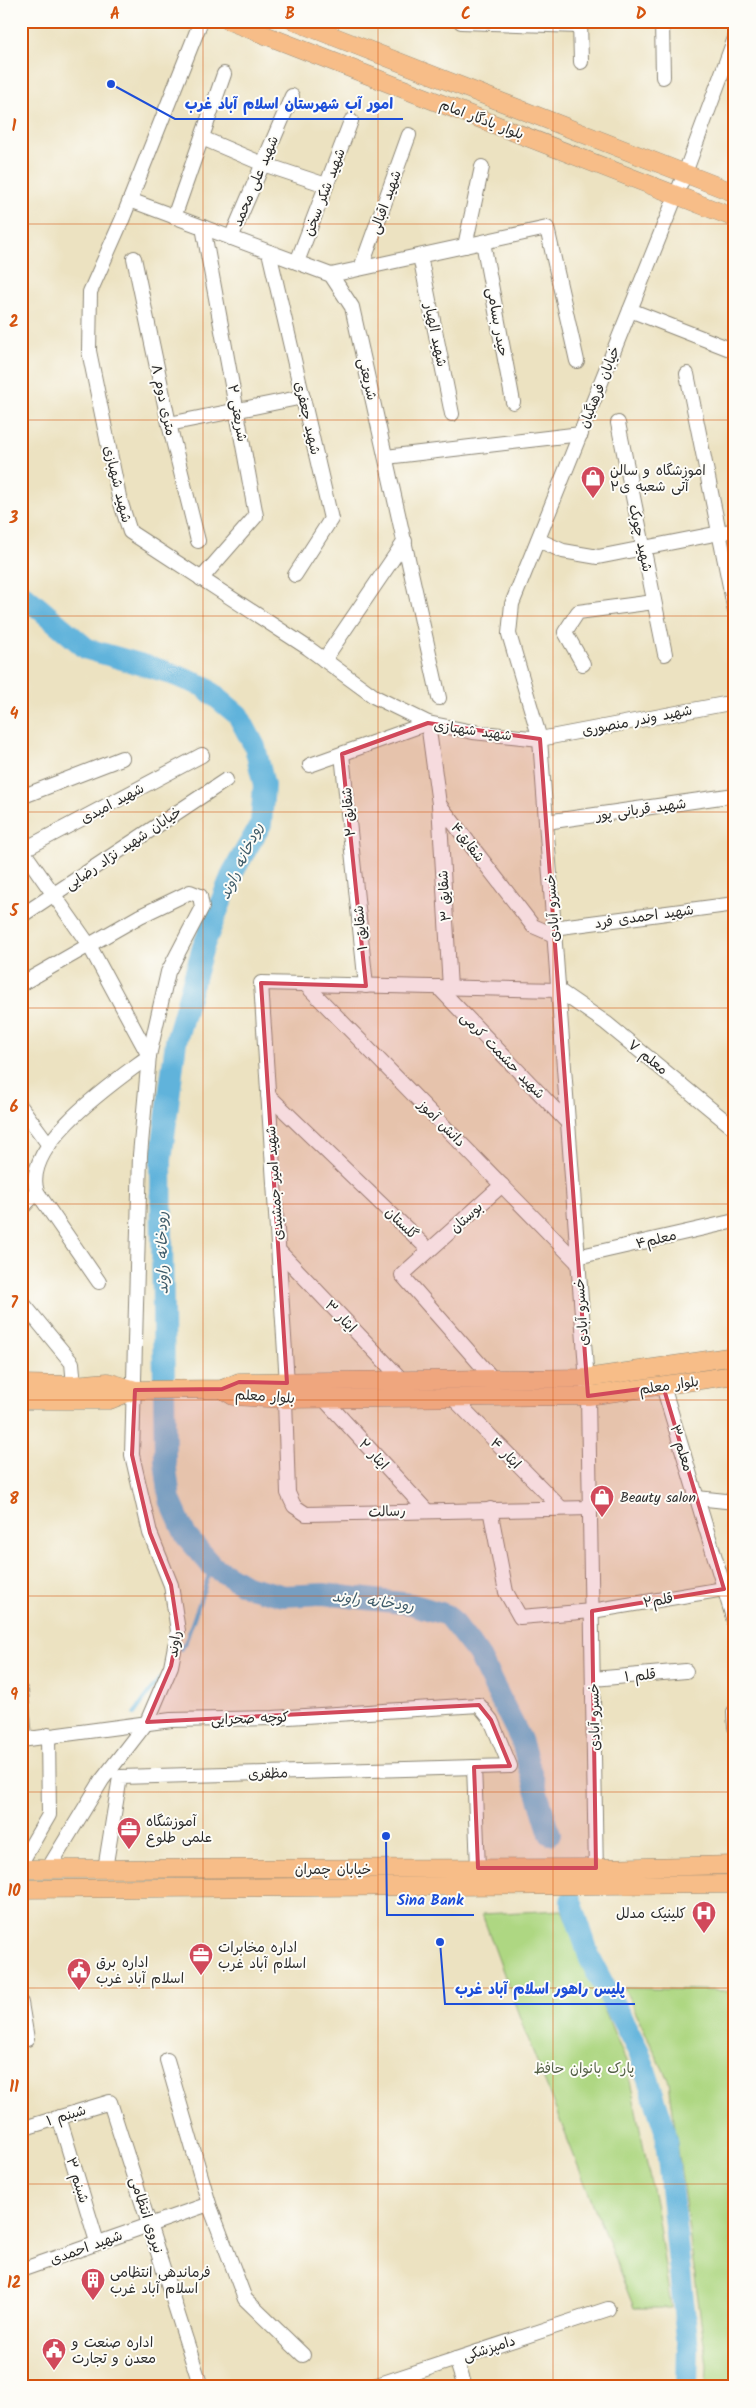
<svg xmlns="http://www.w3.org/2000/svg" width="756" height="2408" font-family="Kalam,'Playpen Sans Arabic',sans-serif">
<rect width="100%" height="100%" fill="#fdfcf7"/>
<filter id="ink" filterUnits="userSpaceOnUse"><feTurbulence type="fractalNoise" baseFrequency=".02" numOctaves="2"/><feDisplacementMap in="SourceGraphic" scale="10" xChannelSelector="R" yChannelSelector="G"/><feConvolveMatrix kernelMatrix="1 2 1 2 8 2 1 2 1" color-interpolation-filters="sRGB"/></filter>
<filter id="wash" filterUnits="userSpaceOnUse"><feTurbulence type="fractalNoise" baseFrequency=".0096" numOctaves="4" result="noise"/><feDisplacementMap in="SourceGraphic" scale="20" xChannelSelector="R" yChannelSelector="G"/><feGaussianBlur stdDeviation="1.12" result="paint"/><feColorMatrix in="noise" values="0 0 0 0 0 0 0 0 0 0 0 0 0 0 0 0 0 1.4 0 .05"/><feComposite in="paint" operator="in"/></filter>
<g filter="url(#wash)">
<rect width="100%" height="100%" fill="#ece2c1"/>
<g fill="#aed782" stroke="#6c8156">
<polygon points="562,1910 626,2061 657,2213 671,2308 634,2308 524,2029 482,1914"/>
<polygon points="624,1988 727,1991 735,1994 735,2387 706,2387 707,2366 669,2082"/>
</g>
<g fill="none" stroke-linecap="round" stroke-linejoin="round">
<g stroke="#60b3db" stroke-width="4">
<polyline points="180,1650 186,1641 212,1566"/>
<polyline points="134,1714 160,1678"/>
</g>
<g stroke="#60b3db" stroke-width="22">
<polyline points="21,593 87,649 164,671 203,686 238,715 255,747 264,785 261,824 233,872 203,947 176,1041 161,1160 165,1461 170,1500 186,1536 212,1566 246,1586 284,1596 323,1594 411,1604 447,1615 478,1654 521,1740 550,1834"/>
<polyline points="571,1901 590,1959 639,2052 665,2130 688,2348 687,2387"/>
</g>
</g>
</g>
<g filter="url(#ink)">
<g fill="none" stroke-linecap="round" stroke-linejoin="round">
<defs>
<g id="minor">
<polyline points="201,21 122,220 90,292 89,351 119,497 130,532 308,648 375,697 428,723 473,732 540,739 735,702"/>
<polyline points="580,21 581,62"/>
<polyline points="662,21 663,77"/>
<polyline points="461,22 580,26"/>
<polyline points="202,138 263,164 326,185"/>
<polyline points="130,200 331,275 352,307 439,698"/>
<polyline points="174,217 224,74"/>
<polyline points="231,238 292,96"/>
<polyline points="483,242 513,402"/>
<polyline points="465,246 482,167"/>
<polyline points="269,252 331,519 295,575"/>
<polyline points="420,256 452,414"/>
<polyline points="134,258 169,424 198,541"/>
<polyline points="297,262 351,121"/>
<polyline points="361,268 409,135"/>
<polyline points="331,275 547,228 577,361"/>
<polyline points="630,310 735,351"/>
<polyline points="687,374 735,611"/>
<polyline points="618,423 665,654"/>
<polyline points="169,424 303,397"/>
<polyline points="386,457 581,434"/>
<polyline points="538,540 563,551 598,557 735,530"/>
<polyline points="201,579 256,516 203,227"/>
<polyline points="324,660 405,541"/>
<polyline points="583,664 565,632 578,612 654,602"/>
<polyline points="342,754 366,986"/>
<polyline points="310,765 428,723 439,804 533,926 554,935"/>
<polyline points="21,797 122,758"/>
<polyline points="439,804 450,988"/>
<polyline points="546,822 735,795"/>
<path d="M21,848L89,945L149,1056C116,1081 21,1144 37,1192L99,1282"/>
<polyline points="21,851 202,755"/>
<polyline points="21,916 226,780"/>
<polyline points="553,928 735,904"/>
<polyline points="21,984 140,916 190,892 200,896 202,907 168,972 149,1056 140,1155 132,1455 150,1533 171,1585 178,1631 171,1666 147,1722 102,1780 48,1869"/>
<polyline points="305,984 578,1263"/>
<polyline points="438,987 567,1122"/>
<polyline points="268,1095 429,1250"/>
<polyline points="21,1107 49,1145"/>
<polyline points="21,1209 37,1192"/>
<polyline points="279,1251 403,1381"/>
<polyline points="577,1257 735,1221"/>
<polyline points="21,1301 72,1363 74,1385"/>
<polyline points="494,1380 402,1275 502,1185"/>
<polyline points="287,1383 261,983 558,990 606,1023 735,1129"/>
<polyline points="663,1386 735,1624"/>
<polyline points="452,1397 561,1508"/>
<polyline points="323,1398 426,1510"/>
<polyline points="285,1399 288,1493 294,1506 306,1514 591,1508"/>
<polyline points="697,1498 735,1502"/>
<polyline points="490,1509 506,1592 520,1617 592,1611 724,1589"/>
<polyline points="593,1679 686,1671"/>
<polyline points="21,1691 25,1739"/>
<polyline points="734,1712 735,1727"/>
<polyline points="21,1740 171,1720 273,1718 479,1705 491,1720 510,1766 120,1777 105,1869"/>
<polyline points="474,1767 478,1868"/>
<polyline points="21,1863 49,1815 48,1735"/>
<polyline points="596,1876 588,1396 540,739 509,634 512,604 685,173 735,38"/>
<polyline points="21,2003 27,2039"/>
<polyline points="167,2060 209,2204 245,2299 303,2355"/>
<polyline points="59,2117 97,2242"/>
<polyline points="21,2129 110,2102 201,2387"/>
<polyline points="21,2270 209,2204"/>
<polyline points="456,2359 465,2387"/>
<polyline points="371,2387 608,2309"/>
</g>
<g id="major">
<polyline points="229,21 735,218"/>
<polyline points="294,21 735,193"/>
<polyline points="21,1384 74,1385 108,1382 135,1390 222,1389 239,1382 586,1378 735,1356"/>
<polyline points="222,1389 233,1396 285,1399 588,1396 735,1375"/>
<polyline points="21,1400 110,1400 135,1390"/>
<polyline points="21,1869 596,1868 735,1865"/>
<polyline points="21,1889 735,1884"/>
</g>
</defs>
<use href="#minor" stroke="#8c8676" stroke-width="16"/>
<use href="#major" stroke="#8c8676" stroke-width="19"/>
<use href="#minor" stroke="#fff" stroke-width="14"/>
<use href="#major" stroke="#f7bd88" stroke-width="18"/>
</g>
</g>
<path fill="#d1495b" fill-opacity="0.2" stroke="#d1495b" stroke-width="4" stroke-linejoin="round" d="M428,723L540,739L588,1396L663,1386L724,1589L592,1611L596,1868H478L474,1767L510,1766L491,1720L479,1705L147,1722L171,1666L178,1631L171,1585L150,1533L132,1455L135,1390L222,1389L239,1382L287,1383L261,983L366,986L342,754Z"/>
<path fill="none" stroke="#d5540f" stroke-width="1" stroke-opacity="0.55" d="M203,21V2387M378,21V2387M553,21V2387M21,224H735M21,420H735M21,616H735M21,812H735M21,1008H735M21,1204H735M21,1400H735M21,1596H735M21,1792H735M21,1988H735M21,2184H735"/>
<defs>
<symbol id="shop-pin" viewBox="-11 -11 22 30"><path d="M0 17L-7.5 6A9.5 9.5 0 1 1 7.5 6Z" fill="#d1495b" stroke="#fdfcf7"/><path d="M-5-2.5h2.3a2.7 3.5 0 0 1 5.4 0H5L5.5 6h-11ZM-1.5-2.5h3a1.5 2.3 0 0 0-3 0Z" fill="#fff"/></symbol>
<symbol id="office-pin" viewBox="-11 -11 22 30"><path d="M0 17L-7.5 6A9.5 9.5 0 1 1 7.5 6Z" fill="#d1495b" stroke="#fdfcf7"/><path d="M-6-3h4V-5.5h4V-3h4V5H-6ZM-1-4.5V-3h2v-1.5ZM-6 0V1H6V0Z" fill="#fff"/></symbol>
<symbol id="hospital-pin" viewBox="-11 -11 22 30"><path d="M0 17L-7.5 6A9.5 9.5 0 1 1 7.5 6Z" fill="#d1495b" stroke="#fdfcf7"/><path d="M-5-5h3v3.5h4V-5h3V5h-3V1.5h-4V5h-3Z" fill="#fff"/></symbol>
<symbol id="civic-pin" viewBox="-11 -11 22 30"><path d="M0 17L-7.5 6A9.5 9.5 0 1 1 7.5 6Z" fill="#d1495b" stroke="#fdfcf7"/><path d="M-.6-6.5H3V-4.5H.6V-3L4-1V1h2V6H-6V1h2V-1L-.6-3ZM-1.2 2.5V6h2.4V2.5Z" fill="#fff"/></symbol>
<symbol id="building-pin" viewBox="-11 -11 22 30"><path d="M0 17L-7.5 6A9.5 9.5 0 1 1 7.5 6Z" fill="#d1495b" stroke="#fdfcf7"/><path d="M-4-6H4V6H1V3H-1V6H-4ZM-2.5-4.3h1.7v1.8h-1.7ZM.8-4.3h1.7v1.8H.8ZM-2.5-1h1.7V.8h-1.7ZM.8-1h1.7V.8H.8Z" fill="#fff"/></symbol>
</defs>
<g fill-rule="evenodd">
<use href="#shop-pin" x="579" y="464" width="28" height="38"/>
<use href="#shop-pin" x="588" y="1483" width="28" height="38"/>
<use href="#office-pin" x="115" y="1815" width="28" height="38"/>
<use href="#hospital-pin" x="690" y="1899" width="28" height="38"/>
<use href="#office-pin" x="187" y="1941" width="28" height="38"/>
<use href="#civic-pin" x="65" y="1956" width="28" height="38"/>
<use href="#building-pin" x="79" y="2266" width="28" height="38"/>
<use href="#civic-pin" x="40" y="2336" width="28" height="38"/>
</g>
<g text-anchor="middle" stroke-width="4" stroke-linejoin="round" paint-order="stroke">
<g font-size="14" fill="#2b2b2b" stroke="#fdfcf7">
<text transform="translate(482 119) rotate(21)" y="5">بلوار یادگار امام</text>
<text transform="translate(255 181) rotate(-67)" y="5">شهید علی محمد</text>
<text transform="translate(324 192) rotate(-69)" y="5">شهید شکر سخن</text>
<text transform="translate(385 202) rotate(-70)" y="5">شهید اقبالی</text>
<text transform="translate(498 322) rotate(80)" y="5">حیدر بسامی</text>
<text transform="translate(436 335) rotate(78)" y="5">شهید الهیار</text>
<text transform="translate(368 379) rotate(77)" y="5">شریعتی</text>
<text transform="translate(599 387) rotate(-68)" y="5">خیابان فرهنگیان</text>
<text transform="translate(164 400) rotate(78)" y="5">۸ متری دوم</text>
<text transform="translate(238 413) rotate(80)" y="5">شریعتی ۲</text>
<text transform="translate(308 418) rotate(77)" y="5">شهید جعفری</text>
<text transform="translate(118 484) rotate(76)" y="5">شهید شهبازی</text>
<text transform="translate(641 538) rotate(78)" y="5">شهید چوبک</text>
<text transform="translate(637 720) rotate(-11)" y="5">شهید وندر منصوری</text>
<text transform="translate(473 730) rotate(8)" y="5">شهید شهبازی</text>
<text transform="translate(112 803) rotate(-28)" y="5">شهید امیدی</text>
<text transform="translate(641 809) rotate(-8)" y="5">شهید قربانی پور</text>
<text transform="translate(348 812) rotate(-95)" y="5">شقایق ۲</text>
<text transform="translate(468 842) rotate(52)" y="5">شقایق۴</text>
<text transform="translate(123 848) rotate(-34)" y="5">خیابان شهید نژاد رضایی</text>
<text transform="translate(444 896) rotate(-94)" y="5">شقایق ۳</text>
<text transform="translate(552 908) rotate(-94)" y="5">خسرو آبادی</text>
<text transform="translate(644 916) rotate(-8)" y="5">شهید احمدی فرد</text>
<text transform="translate(360 928) rotate(-96)" y="5">شقایق ۱</text>
<text transform="translate(503 1055) rotate(46)" y="5">شهید حشمت کرمی</text>
<text transform="translate(648 1057) rotate(39)" y="5">معلم ۷</text>
<text transform="translate(442 1123) rotate(45)" y="5">دانش آموز</text>
<text transform="translate(274 1183) rotate(-94)" y="5">شهید امیر جمشیدی</text>
<text transform="translate(466 1217) rotate(-42)" y="5">بوستان</text>
<text transform="translate(402 1223) rotate(44)" y="5">گلستان</text>
<text transform="translate(656 1239) rotate(-13)" y="5">معلم۴</text>
<text transform="translate(581 1312) rotate(-94)" y="5">خسرو آبادی</text>
<text transform="translate(341 1316) rotate(46)" y="5">ایثار ۳</text>
<text transform="translate(669 1385) rotate(-8)" y="5">بلوار معلم</text>
<text transform="translate(265 1396) rotate(4)" y="5">بلوار معلم</text>
<text transform="translate(682 1448) rotate(73)" y="5">معلم ۳</text>
<text transform="translate(506 1453) rotate(46)" y="5">ایثار ۴</text>
<text transform="translate(374 1454) rotate(47)" y="5">ایثار ۲</text>
<text transform="translate(387 1511) rotate(-2)" y="5">رسالت</text>
<text transform="translate(658 1600) rotate(-10)" y="5">قلم۲</text>
<text transform="translate(174 1644) rotate(-82)" y="5">راوند</text>
<text transform="translate(640 1675) rotate(-5)" y="5">قلم ۱</text>
<text transform="translate(594 1717) rotate(-91)" y="5">خسرو آبادی</text>
<text transform="translate(250 1718) rotate(-2)" y="5">کوچه صحرایی</text>
<text transform="translate(268 1773) rotate(-2)" y="5">مظفری</text>
<text x="333" y="1874">خیابان چمران</text>
<text transform="translate(66 2115) rotate(-17)" y="5">شبنم ۱</text>
<text transform="translate(78 2180) rotate(73)" y="5">شبنم ۳</text>
<text transform="translate(147 2215) rotate(72)" y="5">نیروی انتظامی</text>
<text transform="translate(86 2247) rotate(-20)" y="5">شهید احمدی</text>
<text transform="translate(489 2348) rotate(-18)" y="5">دامپزشکی</text>
</g>
<g font-size="14" fill="#2b2b2b" stroke="#fdfcf7" text-anchor="start">
<text x="610" y="475">اموزشگاه و سالن<tspan x="610" dy="16">آتی شعبه ی۲</tspan></text>
<text x="620" y="1502">Beauty salon</text>
<text x="146" y="1826">آموزشگاه<tspan x="146" dy="16">علمی طلوع</tspan></text>
<text x="686" y="1918" text-anchor="end">کلینیک مدلل</text>
<text x="218" y="1952">اداره مخابرات<tspan x="218" dy="16">اسلام آباد غرب</tspan></text>
<text x="96" y="1967">اداره برق<tspan x="96" dy="16">اسلام آباد غرب</tspan></text>
<text x="110" y="2277">فرماندهی انتظامی<tspan x="110" dy="16">اسلام آباد غرب</tspan></text>
<text x="72" y="2347">اداره صنعت و<tspan x="72" dy="16">معدن و تجارت</tspan></text>
</g>
<g font-size="14" fill="#525f45" stroke="#fdfcf7">
<text x="584" y="2073">پارک بانوان حافظ</text>
</g>
<g font-size="15" font-style="italic" fill="#3e5b69" stroke="#fdfcf7">
<text transform="translate(241 861) rotate(-65)" y="5">رودخانه راوند</text>
<text transform="translate(162 1253) rotate(-91)" y="5">رودخانه راوند</text>
<text transform="translate(373 1601) rotate(7)" y="5">رودخانه راوند</text>
</g>
</g>
<path fill="none" stroke="#1d4ed8" stroke-width="2" d="M111 84L175 119H403M386 1836L387 1915H474M440 1942L445 2004H635"/>
<g fill="#1d4ed8" stroke="#fdfcf7" stroke-width="2">
<circle cx="111" cy="84" r="5"/>
<circle cx="386" cy="1836" r="5"/>
<circle cx="440" cy="1942" r="5"/>
</g>
<g font-size="15" text-anchor="middle" font-weight="bold" fill="#1d4ed8" stroke="#fdfcf7" stroke-width="4" stroke-linejoin="round" paint-order="stroke">
<text x="289" y="109">امور آب شهرستان اسلام آباد غرب</text>
<text x="430" y="1905">Sina Bank</text>
<text x="540" y="1994">پلیس راهور اسلام آباد غرب</text>
</g>
<rect width="756" height="2408" fill="none" stroke="#fdfcf7" stroke-width="55"/>
<rect x="28" y="28" width="700" height="2352" fill="none" stroke="#d5540f" stroke-width="2"/>
<g font-size="16" text-anchor="middle" font-weight="bold" fill="#d5540f">
<text x="115" y="19">A</text>
<text x="290" y="19">B</text>
<text x="466" y="19">C</text>
<text x="641" y="19">D</text>
<text x="14" y="131">1</text>
<text x="14" y="327">2</text>
<text x="14" y="523">3</text>
<text x="14" y="719">4</text>
<text x="14" y="916">5</text>
<text x="14" y="1112">6</text>
<text x="14" y="1308">7</text>
<text x="14" y="1504">8</text>
<text x="14" y="1700">9</text>
<text x="14" y="1896">10</text>
<text x="14" y="2092">11</text>
<text x="14" y="2288">12</text>
</g>
</svg>
